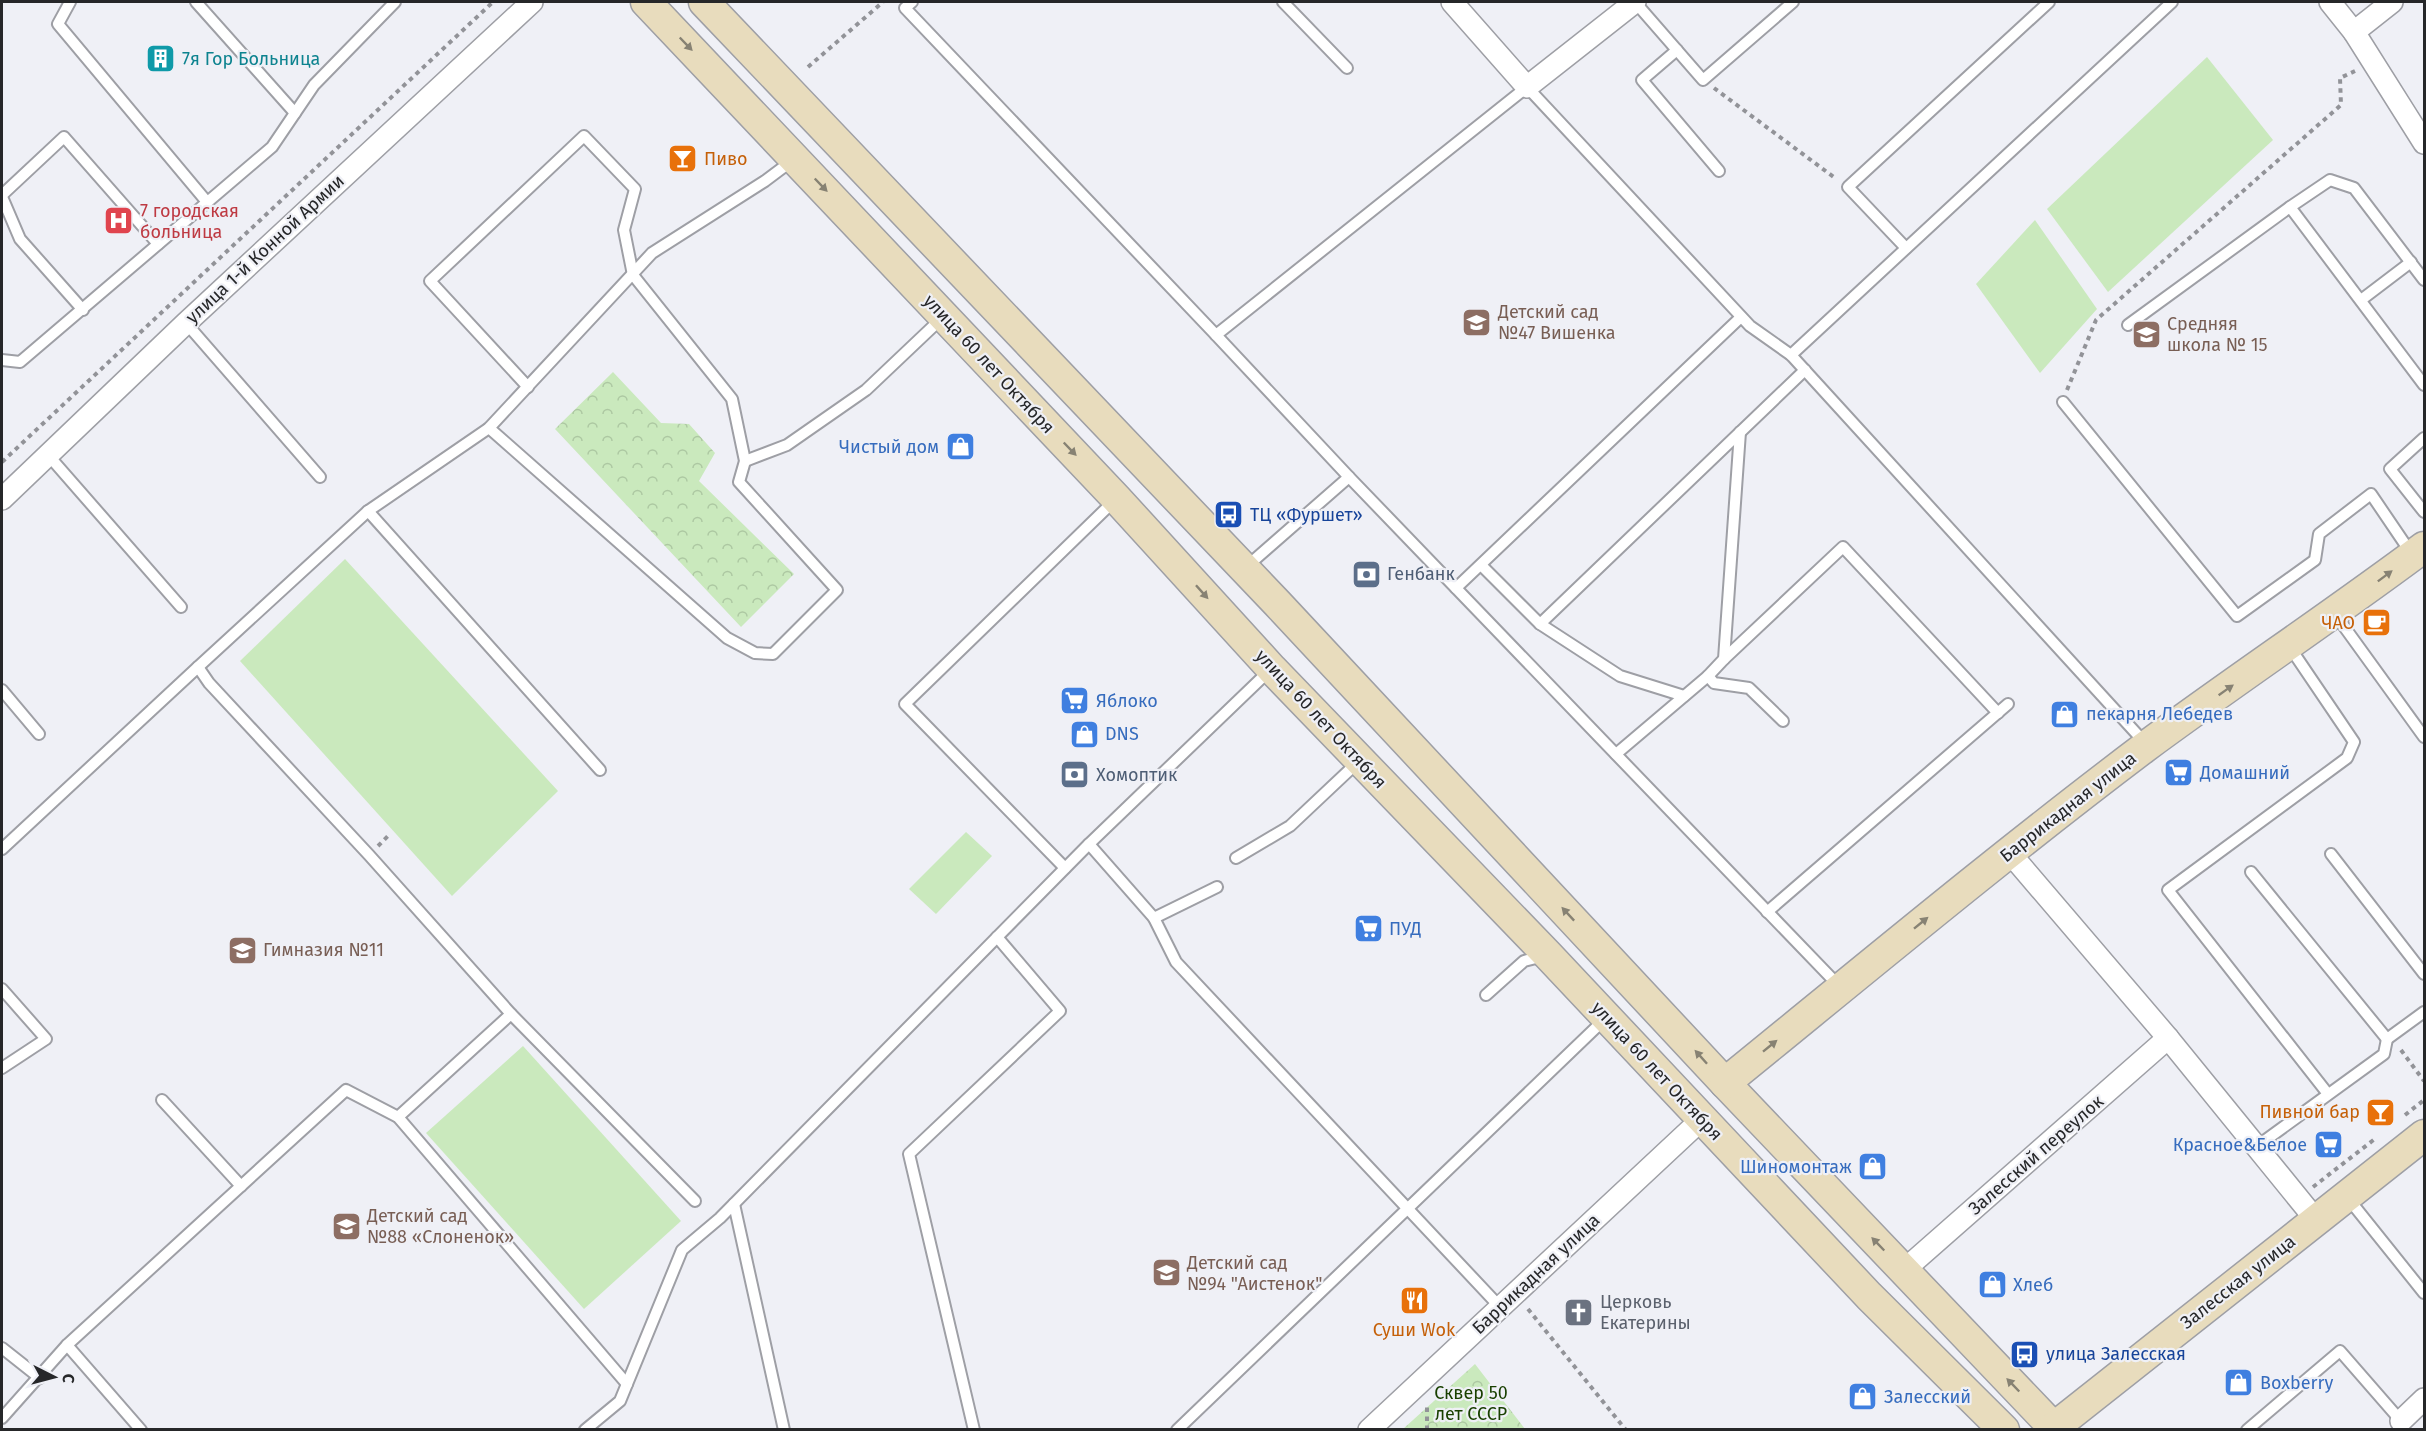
<svg xmlns="http://www.w3.org/2000/svg" width="2426" height="1431" font-family="'Fira Sans',sans-serif">
<defs>
<pattern id="forest-crowns" width="20" height="18" patternUnits="userSpaceOnUse" patternTransform="scale(1.5)"><rect width="20" height="18" fill="#cae9bd"/><path d="M2 6a3 3 0 1 1 6 0M12 15a3 3 0 1 1 6 0" fill="none" stroke="#adc8a2"/></pattern>
</defs>
<rect width="100%" height="100%" fill="#eff0f6"/>
<g fill="url(#forest-crowns)">
<polygon points="613,372 661,423 689,424 715,453 699,481 794,574 741,627 555,429"/>
<polygon points="1475,1364 1525,1429 1403,1429"/>
</g>
<g fill="#cae9bd">
<polygon points="2207,57 2273,140 2108,292 2047,209"/>
<polygon points="2035,220 2097,309 2040,373 1976,284"/>
<polygon points="345,559 558,791 452,896 240,661"/>
<polygon points="966,832 992,856 936,914 909,889"/>
<polygon points="523,1046 681,1221 584,1309 426,1133"/>
</g>
<g fill="none" stroke-linecap="round" stroke-linejoin="round">
<defs>
<g id="lane">
<polyline points="70,2 58,24 207,202"/>
<polyline points="196,2 295,113"/>
<polyline points="912,2 905,8 1216,335"/>
<polyline points="1283,2 1347,68"/>
<polyline points="1635,2 1703,80 1793,2"/>
<polyline points="1677,50 1642,80 1719,171"/>
<polyline points="2,195 64,137 158,244"/>
<polyline points="2,197 20,239 83,310"/>
<polyline points="2290,207 2330,180 2354,188 2424,280"/>
<polyline points="1906,248 1848,187 2049,2"/>
<polyline points="2361,300 2411,262"/>
<polyline points="186,323 320,477"/>
<polyline points="2128,325 2290,207 2424,385"/>
<polyline points="1791,355 2172,2"/>
<polyline points="2,360 20,362 272,147 314,85 395,2"/>
<polyline points="2063,402 2237,616 2315,560 2319,534 2371,494 2411,553"/>
<polyline points="489,428 727,638 755,653 773,654 837,590 739,482 745,461 732,399 633,275 624,230 635,189 584,136 430,281 528,387"/>
<polyline points="2424,438 2390,469 2424,512"/>
<polyline points="49,456 181,607"/>
<polyline points="745,461 787,445 866,390 943,317"/>
<polyline points="1349,477 1840,987"/>
<polyline points="368,511 600,770"/>
<polyline points="1481,565 1540,624 1620,676 1684,696"/>
<polyline points="1245,568 1349,477 1216,335 1527,87 1750,326 1791,355 2146,744"/>
<polyline points="1456,588 1741,317"/>
<polyline points="2335,614 2424,737"/>
<polyline points="1540,624 1805,370"/>
<polyline points="2289,646 2354,742 2347,758 2168,890 2328,1094"/>
<polyline points="1724,659 1843,547 1998,713"/>
<polyline points="198,667 368,511 489,428 652,253 765,181 793,160"/>
<polyline points="1708,676 1724,659 1740,432"/>
<polyline points="2,690 39,734"/>
<polyline points="1616,754 1708,676 1714,683 1749,688 1783,721"/>
<polyline points="1089,844 1154,918 1217,887"/>
<polyline points="2,849 198,667 209,683 369,855 511,1014 695,1201"/>
<polyline points="2331,854 2424,974"/>
<polyline points="1236,858 1290,826 1359,761"/>
<polyline points="1065,868 905,704 1114,501"/>
<polyline points="2251,872 2387,1039 2424,1012"/>
<polyline points="1767,912 2008,704"/>
<polyline points="1154,918 1176,962 1500,1307"/>
<polyline points="2,989 46,1039 2,1068"/>
<polyline points="1486,995 1524,961 1544,956"/>
<polyline points="162,1100 241,1186"/>
<polyline points="398,1117 511,1014"/>
<polyline points="2256,1147 2384,1054 2387,1039"/>
<polyline points="2347,1197 2424,1293"/>
<polyline points="734,1204 784,1430"/>
<polyline points="67,1345 141,1430"/>
<polyline points="2,1348 40,1378"/>
<polyline points="2,1418 67,1345 346,1090 398,1117 627,1384"/>
<polyline points="585,1430 620,1401 682,1250 720,1218 1089,844 1271,669"/>
<polyline points="974,1430 909,1154 1060,1011 997,937"/>
<polyline points="1177,1430 1606,1018"/>
<polyline points="2247,1430 2340,1351 2401,1421"/>
</g>
<g id="street">
<polyline points="1452,2 1527,87 1635,2"/>
<polyline points="2330,2 2354,32 2424,143"/>
<polyline points="2354,32 2392,2"/>
<polyline points="2,499 186,323 532,2"/>
<polyline points="2009,852 2168,1038 2316,1220"/>
<polyline points="1903,1271 2168,1038"/>
<polyline points="2401,1421 2424,1399"/>
<polyline points="1369,1430 1702,1119"/>
</g>
<g id="secondary">
<polyline points="646,2 1116,498 1272,669 1548,955 1869,1296 2004,1430"/>
<polyline points="704,2 1277,603 1725,1083 2056,1430"/>
<path d="M1725,1083C1864,970 2002,855 2145,747C2237,679 2333,615 2424,547"/>
<polyline points="2051,1430 2424,1135"/>
</g>
</defs>
<use href="#lane" stroke="#9e9fa5" stroke-width="14"/>
<use href="#street" stroke="#9e9fa5" stroke-width="24"/>
<use href="#secondary" stroke="#9e9fa5" stroke-width="33"/>
<g stroke="#929398" stroke-width="4" stroke-dasharray="4.5 4.5" stroke-linecap="butt">
<polyline points="808,67 883,2"/>
<polyline points="1714,88 1835,178"/>
<polyline points="2067,390 2096,320 2341,105 2340,78 2355,71"/>
<polyline points="2,462 493,2"/>
<polyline points="378,846 389,835"/>
<polyline points="2401,1050 2424,1081"/>
<polyline points="2405,1115 2424,1100"/>
<polyline points="2313,1187 2376,1138"/>
<polyline points="1528,1309 1626,1430"/>
<polyline points="1427,1430 1427,1403"/>
</g>
<use href="#lane" stroke="#fff" stroke-width="10"/>
<use href="#street" stroke="#fff" stroke-width="21"/>
<use href="#secondary" stroke="#e8dcbd" stroke-width="30"/>
</g>
<defs><path id="oneway-solid" d="M-6-.8H1V-3.2L6.5 0L1 3.2V.8H-6Z" transform="scale(1.5)"/></defs>
<g fill="#878273">
<use href="#oneway-solid" transform="translate(686 44) rotate(46)"/>
<use href="#oneway-solid" transform="translate(821 185) rotate(46)"/>
<use href="#oneway-solid" transform="translate(1070 449) rotate(46)"/>
<use href="#oneway-solid" transform="translate(2385 576) rotate(-37)"/>
<use href="#oneway-solid" transform="translate(1202 592) rotate(48)"/>
<use href="#oneway-solid" transform="translate(2226 690) rotate(-35)"/>
<use href="#oneway-solid" transform="translate(1568 914) rotate(-133)"/>
<use href="#oneway-solid" transform="translate(1921 923) rotate(-39)"/>
<use href="#oneway-solid" transform="translate(1770 1046) rotate(-39)"/>
<use href="#oneway-solid" transform="translate(1701 1057) rotate(-132)"/>
<use href="#oneway-solid" transform="translate(1878 1244) rotate(-134)"/>
<use href="#oneway-solid" transform="translate(2013 1385) rotate(-134)"/>
</g>
<defs>
<symbol id="building-square" viewBox="-11 -11 22 22"><rect x="-9" y="-9" width="18" height="18" rx="4" fill="#0f9aa8" stroke="#eff0f6"/><path d="M-4-6H4V6H1V3H-1V6H-4ZM-2.5-4.3h1.7v1.8h-1.7ZM.8-4.3h1.7v1.8H.8ZM-2.5-1h1.7V.8h-1.7ZM.8-1h1.7V.8H.8Z" fill="#fff"/></symbol>
<symbol id="bar-square" viewBox="-11 -11 22 22"><rect x="-9" y="-9" width="18" height="18" rx="4" fill="#e8710a" stroke="#eff0f6"/><path d="M-6-5H6L.8 .8V4.5H3.5V6h-7V4.5H-.8V.8Z" fill="#fff"/></symbol>
<symbol id="hospital-square" viewBox="-11 -11 22 22"><rect x="-9" y="-9" width="18" height="18" rx="4" fill="#e0444e" stroke="#eff0f6"/><path d="M-5-5h3v3.5h4V-5h3V5h-3V1.5h-4V5h-3Z" fill="#fff"/></symbol>
<symbol id="school-square" viewBox="-11 -11 22 22"><rect x="-9" y="-9" width="18" height="18" rx="4" fill="#8d6e63" stroke="#eff0f6"/><path d="M0-5L7-2L0 1L-7-2ZM-4 1L0 2.5L4 1V4Q0 6-4 4Z" fill="#fff"/></symbol>
<symbol id="shop-square" viewBox="-11 -11 22 22"><rect x="-9" y="-9" width="18" height="18" rx="4" fill="#3f7fe0" stroke="#eff0f6"/><path d="M-5-2.5h2.3a2.7 3.5 0 0 1 5.4 0H5L5.5 6h-11ZM-1.5-2.5h3a1.5 2.3 0 0 0-3 0Z" fill="#fff"/></symbol>
<symbol id="bus-square" viewBox="-11 -11 22 22"><rect x="-9" y="-9" width="18" height="18" rx="4" fill="#1a4fb4" stroke="#eff0f6"/><path d="M-5-6H5V4H4V6H2V4H-2V6H-4V4H-5ZM-3.5-4V0h7V-4ZM-3.5 1.2v1.5H-2V1.2ZM2 1.2v1.5H3.5V1.2Z" fill="#fff"/></symbol>
<symbol id="bank-square" viewBox="-11 -11 22 22"><rect x="-9" y="-9" width="18" height="18" rx="4" fill="#5c6f8a" stroke="#eff0f6"/><path d="M-6-4H6V4H-6ZM0-2.3a2.3 2.3 0 1 0 0 4.6a2.3 2.3 0 1 0 0-4.6Z" fill="#fff"/></symbol>
<symbol id="cafe-square" viewBox="-11 -11 22 22"><rect x="-9" y="-9" width="18" height="18" rx="4" fill="#e8710a" stroke="#eff0f6"/><path d="M-5.5-4.5H6V0H3Q3 3.5 0 3.5H-2.5Q-5.5 3.5-5.5 0ZM3-3.2v2h1.7v-2ZM-6 4.5H4V6H-6Z" fill="#fff"/></symbol>
<symbol id="supermarket-square" viewBox="-11 -11 22 22"><rect x="-9" y="-9" width="18" height="18" rx="4" fill="#3f7fe0" stroke="#eff0f6"/><path d="M-6-5.5h2.5l.6 2H6L4.5 2H-2.5L-4.4-4H-6ZM-1.5 3.2a1.3 1.3 0 1 0 .1 0ZM3 3.2a1.3 1.3 0 1 0 .1 0Z" fill="#fff"/></symbol>
<symbol id="restaurant-square" viewBox="-11 -11 22 22"><rect x="-9" y="-9" width="18" height="18" rx="4" fill="#e8710a" stroke="#eff0f6"/><path d="M-5-6h1v4h1v-4h1v4h1v-4h1v5L-1.5 .5V6h-2V.5L-5-1ZM5-6V6H3V1.5H1.5Q1.5-4 5-6Z" fill="#fff"/></symbol>
<symbol id="church-square" viewBox="-11 -11 22 22"><rect x="-9" y="-9" width="18" height="18" rx="4" fill="#6b7280" stroke="#eff0f6"/><path d="M-1.2-6h2.4v3.5h3.3v2.4h-3.3V6h-2.4V-.1h-3.3v-2.4h3.3Z" fill="#fff"/></symbol>
</defs>
<g fill-rule="evenodd">
<use href="#building-square" x="144" y="42" width="33" height="33"/>
<use href="#bar-square" x="666" y="142" width="33" height="33"/>
<use href="#hospital-square" x="102" y="204" width="33" height="33"/>
<use href="#school-square" x="1460" y="306" width="33" height="33"/>
<use href="#school-square" x="2130" y="318" width="33" height="33"/>
<use href="#shop-square" x="944" y="430" width="33" height="33"/>
<use href="#bus-square" x="1212" y="498" width="33" height="33"/>
<use href="#bank-square" x="1350" y="558" width="33" height="33"/>
<use href="#cafe-square" x="2360" y="606" width="33" height="33"/>
<use href="#supermarket-square" x="1058" y="684" width="33" height="33"/>
<use href="#shop-square" x="2048" y="698" width="33" height="33"/>
<use href="#shop-square" x="1068" y="718" width="33" height="33"/>
<use href="#supermarket-square" x="2162" y="756" width="33" height="33"/>
<use href="#bank-square" x="1058" y="758" width="33" height="33"/>
<use href="#supermarket-square" x="1352" y="912" width="33" height="33"/>
<use href="#school-square" x="226" y="934" width="33" height="33"/>
<use href="#bar-square" x="2364" y="1096" width="33" height="33"/>
<use href="#supermarket-square" x="2312" y="1128" width="33" height="33"/>
<use href="#shop-square" x="1856" y="1150" width="33" height="33"/>
<use href="#school-square" x="330" y="1210" width="33" height="33"/>
<use href="#school-square" x="1150" y="1256" width="33" height="33"/>
<use href="#shop-square" x="1976" y="1268" width="33" height="33"/>
<use href="#restaurant-square" x="1398" y="1284" width="33" height="33"/>
<use href="#church-square" x="1562" y="1296" width="33" height="33"/>
<use href="#bus-square" x="2008" y="1338" width="33" height="33"/>
<use href="#shop-square" x="2222" y="1366" width="33" height="33"/>
<use href="#shop-square" x="1846" y="1380" width="33" height="33"/>
</g>
<g text-anchor="middle" stroke-width="4.5" stroke-linejoin="round" paint-order="stroke">
<g font-size="18" fill="#0d838f" stroke="#eff0f6" text-anchor="start">
<text x="182" y="65">7я Гор Больница</text>
</g>
<g font-size="18" fill="#c56008" stroke="#eff0f6" text-anchor="end">
<text x="704" y="165" text-anchor="start">Пиво</text>
<text x="2355" y="629">ЧАО</text>
<text x="2360" y="1118">Пивной бар</text>
<text x="1414" y="1336" text-anchor="middle">Суши Wok</text>
</g>
<g font-size="18" fill="#be3a42" stroke="#eff0f6" text-anchor="start">
<text x="140" y="217">7 городская<tspan x="140" dy="21">больница</tspan></text>
</g>
<g font-size="18" fill="#262729" stroke="#eff0f6">
<text transform="translate(265 249) rotate(-43)" y="6">улица 1-й Конной Армии</text>
<text transform="translate(989 364) rotate(47)" y="6">улица 60 лет Октября</text>
<text transform="translate(1321 719) rotate(47)" y="6">улица 60 лет Октября</text>
<text transform="translate(2068 807) rotate(-38)" y="6">Баррикадная улица</text>
<text transform="translate(1657 1071) rotate(47)" y="6">улица 60 лет Октября</text>
<text transform="translate(2036 1155) rotate(-41)" y="6">Залесский переулок</text>
<text transform="translate(1536 1274) rotate(-43)" y="6">Баррикадная улица</text>
<text transform="translate(2238 1282) rotate(-38)" y="6">Залесская улица</text>
</g>
<g font-size="18" fill="#785e54" stroke="#eff0f6" text-anchor="start">
<text x="1498" y="318">Детский сад<tspan x="1498" dy="21">№47 Вишенка</tspan></text>
<text x="2167" y="330">Средняя<tspan x="2167" dy="21">школа № 15</tspan></text>
<text x="263" y="956">Гимназия №11</text>
<text x="367" y="1222">Детский сад<tspan x="367" dy="21">№88 «Слоненок»</tspan></text>
<text x="1187" y="1269">Детский сад<tspan x="1187" dy="21">№94 "Аистенок"</tspan></text>
</g>
<g font-size="18" fill="#366cbe" stroke="#eff0f6" text-anchor="start">
<text x="939" y="453" text-anchor="end">Чистый дом</text>
<text x="1096" y="707">Яблоко</text>
<text x="2086" y="720">пекарня Лебедев</text>
<text x="1105" y="740">DNS</text>
<text x="2200" y="779">Домашний</text>
<text x="1389" y="935">ПУД</text>
<text x="2307" y="1151" text-anchor="end">Красное&amp;Белое</text>
<text x="1852" y="1173" text-anchor="end">Шиномонтаж</text>
<text x="2013" y="1291">Хлеб</text>
<text x="2260" y="1389">Boxberry</text>
<text x="1884" y="1403">Залесский</text>
</g>
<g font-size="18" fill="#164399" stroke="#eff0f6" text-anchor="start">
<text x="1250" y="521">ТЦ «Фуршет»</text>
<text x="2046" y="1360">улица Залесская</text>
</g>
<g font-size="18" fill="#4e5e75" stroke="#eff0f6" text-anchor="start">
<text x="1387" y="580">Генбанк</text>
<text x="1096" y="781">Хомоптик</text>
</g>
<g font-size="18" fill="#5b616d" stroke="#eff0f6" text-anchor="start">
<text x="1600" y="1308">Церковь<tspan x="1600" dy="21">Екатерины</tspan></text>
</g>
<g font-size="18" fill="#194000" stroke="#eff0f6">
<text x="1471" y="1399">Сквер 50<tspan x="1471" dy="21">лет СССР</tspan></text>
</g>
</g>
<rect width="2426" height="1431" fill="none" stroke="#262729" stroke-width="6"/>
<g transform="translate(54 1377) rotate(96)" stroke="#eff0f6" stroke-width="4.5" paint-order="stroke">
<path d="M0-4.5L10 22L0 15L-10 22Z" fill="#262729"/>
<text y="-9" font-size="16" font-weight="bold" text-anchor="middle" fill="#262729">С</text>
</g>
</svg>
